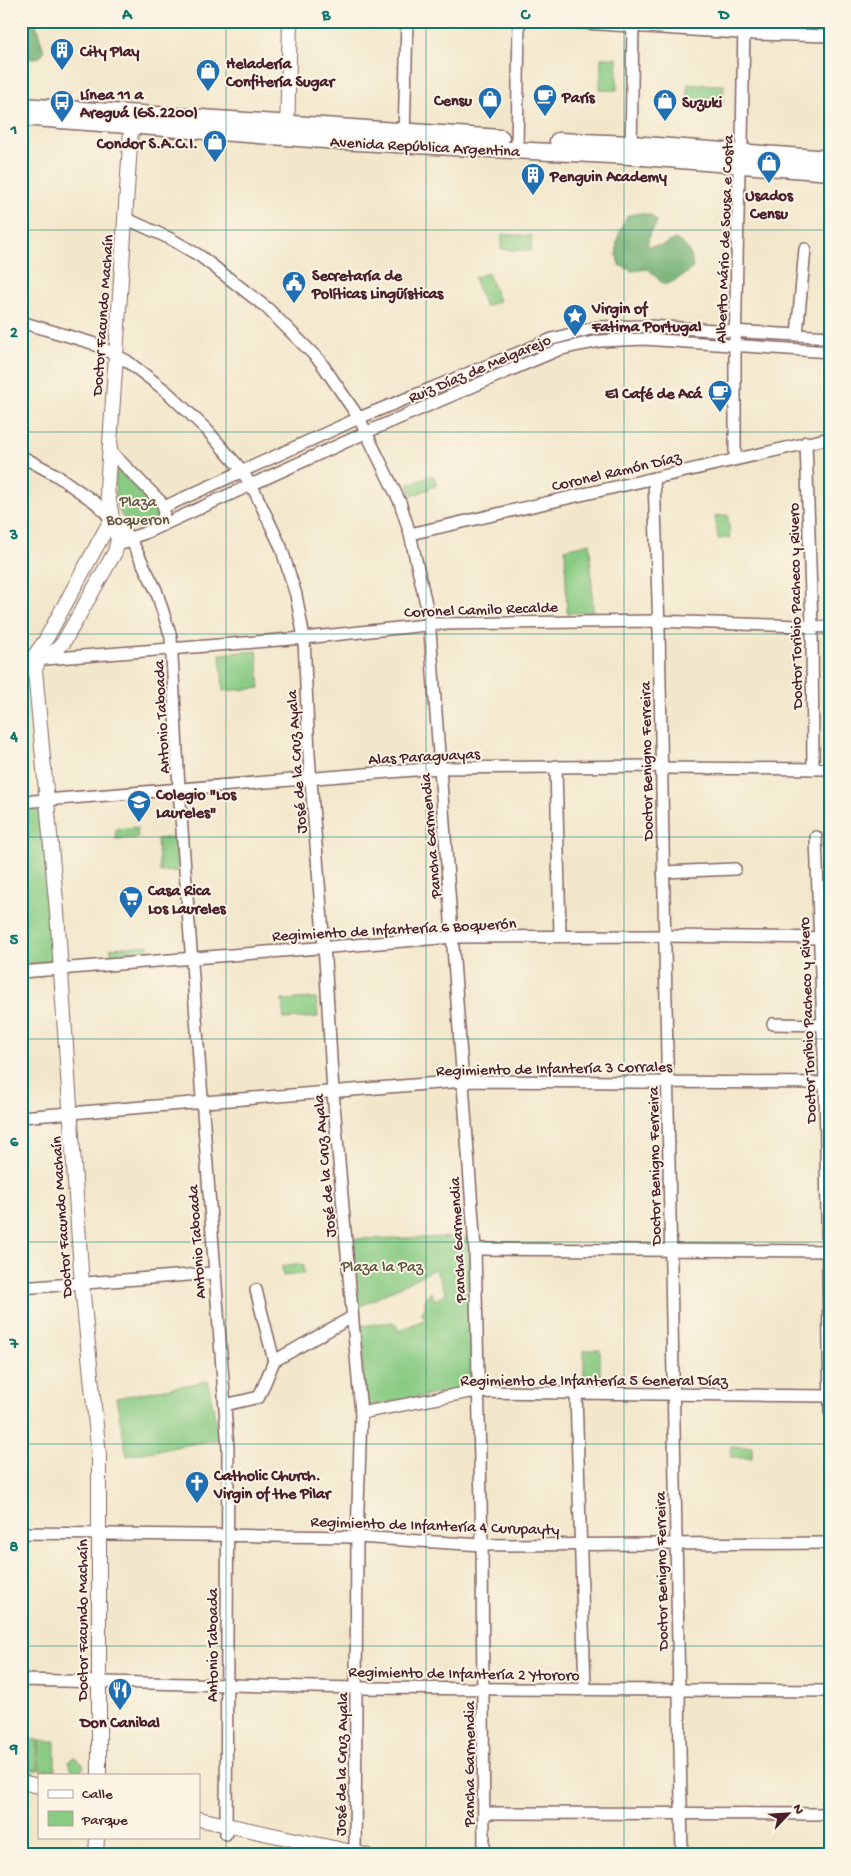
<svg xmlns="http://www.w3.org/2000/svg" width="851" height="1876" font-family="'Gochi Hand',sans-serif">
<rect width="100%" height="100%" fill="#fcf5e5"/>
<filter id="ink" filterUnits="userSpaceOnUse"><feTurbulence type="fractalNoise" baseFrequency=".02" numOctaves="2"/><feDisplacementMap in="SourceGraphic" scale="10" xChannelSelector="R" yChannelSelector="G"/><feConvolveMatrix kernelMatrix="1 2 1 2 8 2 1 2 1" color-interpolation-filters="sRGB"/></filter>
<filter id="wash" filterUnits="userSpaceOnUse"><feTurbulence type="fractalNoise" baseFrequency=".0096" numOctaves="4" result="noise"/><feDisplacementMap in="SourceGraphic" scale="20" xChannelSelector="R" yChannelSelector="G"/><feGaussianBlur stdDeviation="1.12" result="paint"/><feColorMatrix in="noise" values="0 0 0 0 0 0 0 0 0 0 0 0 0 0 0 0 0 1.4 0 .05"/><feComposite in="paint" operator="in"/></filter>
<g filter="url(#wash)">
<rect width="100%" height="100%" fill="#f2e7cb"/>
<g fill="#89cb83" stroke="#6a7557" fill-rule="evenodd">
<polygon points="601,58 617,58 617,90 600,90"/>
<polygon points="688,84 724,85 723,106 687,105"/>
<polygon points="502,234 532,236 531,251 501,249"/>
<polygon points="488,273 499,301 485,307 474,278"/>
<path d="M119,466L159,505L158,523C154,525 149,528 144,529C139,530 134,527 130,524C111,511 115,487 117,467Z"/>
<polygon points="433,475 437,485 413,496 408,485"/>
<polygon points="728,515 730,538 718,539 715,516"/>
<polygon points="590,543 593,612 567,613 565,549"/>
<polygon points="257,651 260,688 223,691 220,654"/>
<polygon points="39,808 42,811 55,958 52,962 21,964 21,832 23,828 21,809"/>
<polygon points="137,827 138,838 116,839 116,829"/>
<polygon points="175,837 178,871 160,872 157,839"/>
<polygon points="148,945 149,954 111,957 111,948"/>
<polygon points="316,998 318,1017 284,1019 282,1000"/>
<path d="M469,1237L473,1386L471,1388L368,1406L366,1404L351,1239ZM435,1269L446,1294L435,1300L431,1292L425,1297V1307L421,1314L428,1318L398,1331L397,1325L392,1322L361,1326L359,1307Z"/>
<polygon points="303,1264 304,1274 283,1276 282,1266"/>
<rect x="584" y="1350" width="16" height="27"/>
<polygon points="208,1381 219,1439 127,1456 116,1398"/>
<polygon points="731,1446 752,1447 752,1458 731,1458"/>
<rect x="22" y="1740" width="16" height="30"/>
<polygon points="39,1741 55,1741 55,1770 40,1770"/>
<polygon points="74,1757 82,1762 84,1767 79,1773 75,1773 71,1768 69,1761"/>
</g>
<g fill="#6eaf71" stroke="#5c674e">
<path d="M21,21H35L44,51L40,57L30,59C23,47 21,35 21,21Z"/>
<path d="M641,213L651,215L657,221L655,227L650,232L647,246H661L675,239C688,246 692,253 693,268C686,274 673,283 664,285L648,269L632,271L619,265C613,243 618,234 628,215Z"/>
</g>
</g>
<g filter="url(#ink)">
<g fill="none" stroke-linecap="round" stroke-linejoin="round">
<defs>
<g id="minor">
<polyline points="553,21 755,34 830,36"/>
<polyline points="404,138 407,21"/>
<polyline points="517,150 519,21"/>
<polyline points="631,150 633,21"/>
<polyline points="125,218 171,239 200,256 267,308 320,361 359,418 400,502 410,534 429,617 475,1249 482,1545 484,1855"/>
<polyline points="21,322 92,343 127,361 166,391 206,429 240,468 255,492 281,547 296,595 304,638 309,755 326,973 333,1093 361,1413 357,1537 355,1855"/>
<polyline points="797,335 805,249"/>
<polyline points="806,442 812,626 813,769"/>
<polyline points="110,451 161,502 164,507 163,525"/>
<polyline points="21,456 56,475 96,503 130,538 156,590 171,637 179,789 228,1448 226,1834"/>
<polyline points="735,459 735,346 739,173 742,144 744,21"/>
<polyline points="654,478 659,630 682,1855"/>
<polyline points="164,507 359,418 552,339 598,327 648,326 830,337"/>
<polyline points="410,534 830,438"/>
<polyline points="125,543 130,538 145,533 374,429 520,366 558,350 579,345 600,341 644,339 830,352"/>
<polyline points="45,659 304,638 436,624 656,621 830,627"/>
<polyline points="556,766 560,936"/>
<polyline points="21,802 439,768 658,766 662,768 830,769"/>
<polyline points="816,837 825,1083 830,1412"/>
<polyline points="663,872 735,869"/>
<polyline points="21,972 453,937 665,936 830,938"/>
<polyline points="773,1024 824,1025"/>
<polyline points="21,1117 463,1081 830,1083"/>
<polyline points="475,1249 830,1251"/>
<polyline points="21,1288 214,1273"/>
<polyline points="256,1290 274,1361"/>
<polyline points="576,1393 585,1689"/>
<polyline points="225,1405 259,1397 274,1361 352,1317"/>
<polyline points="361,1413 470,1392 830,1396"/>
<polyline points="21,1533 357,1537 482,1545 830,1543"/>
<polyline points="21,1680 357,1688 830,1691"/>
<polyline points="484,1813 830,1814"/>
</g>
<g id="major">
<polyline points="287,133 290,21"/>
<polyline points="32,659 45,641 112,518"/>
<polyline points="39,659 35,670 57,912 82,1285 99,1456 99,1775"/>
<path d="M21,660C42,659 49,659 63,643L115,552L118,540L112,518L107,489L132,115"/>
<polyline points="21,1782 39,1786"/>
<polyline points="199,1819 366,1855"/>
<polyline points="96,1855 97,1837"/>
</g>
<g id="highway">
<polyline points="21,106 501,138"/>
<polyline points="21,117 338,141 630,156 830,172"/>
<polyline points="558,141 631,144 830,159"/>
</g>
</defs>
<use href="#minor" stroke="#856563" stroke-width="14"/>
<use href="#major" stroke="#856563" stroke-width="16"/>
<use href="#highway" stroke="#856563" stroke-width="19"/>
<use href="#minor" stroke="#fff" stroke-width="11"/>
<use href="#major" stroke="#fff" stroke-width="14"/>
<use href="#highway" stroke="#fff" stroke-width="16"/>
</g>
</g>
<path fill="none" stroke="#0f766e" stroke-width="1" stroke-opacity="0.55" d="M226,21V1855M426,21V1855M624,21V1855M21,230H830M21,432H830M21,634H830M21,837H830M21,1039H830M21,1242H830M21,1444H830M21,1646H830"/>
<defs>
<symbol id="building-pin" viewBox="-11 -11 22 30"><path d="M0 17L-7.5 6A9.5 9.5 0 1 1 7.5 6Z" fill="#1f6fb2" stroke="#fcf5e5"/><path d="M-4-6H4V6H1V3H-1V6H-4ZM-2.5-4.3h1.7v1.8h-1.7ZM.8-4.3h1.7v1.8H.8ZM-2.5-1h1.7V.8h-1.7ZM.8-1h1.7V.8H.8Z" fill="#fff"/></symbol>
<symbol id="shop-pin" viewBox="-11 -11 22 30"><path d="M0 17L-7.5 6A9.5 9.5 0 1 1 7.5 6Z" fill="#1f6fb2" stroke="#fcf5e5"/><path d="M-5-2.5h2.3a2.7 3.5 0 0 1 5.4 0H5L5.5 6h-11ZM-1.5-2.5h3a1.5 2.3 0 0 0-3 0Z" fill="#fff"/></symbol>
<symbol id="cafe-pin" viewBox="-11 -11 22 30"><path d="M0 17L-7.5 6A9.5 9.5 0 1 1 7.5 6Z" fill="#1f6fb2" stroke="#fcf5e5"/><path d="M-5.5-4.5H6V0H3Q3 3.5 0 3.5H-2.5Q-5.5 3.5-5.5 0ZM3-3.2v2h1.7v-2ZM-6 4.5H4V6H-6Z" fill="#fff"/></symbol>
<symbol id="bus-pin" viewBox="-11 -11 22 30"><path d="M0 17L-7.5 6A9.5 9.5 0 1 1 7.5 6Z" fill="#1f6fb2" stroke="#fcf5e5"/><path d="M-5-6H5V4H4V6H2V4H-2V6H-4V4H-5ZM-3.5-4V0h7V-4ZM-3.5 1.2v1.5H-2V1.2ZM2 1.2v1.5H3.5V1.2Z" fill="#fff"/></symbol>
<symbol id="civic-pin" viewBox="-11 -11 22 30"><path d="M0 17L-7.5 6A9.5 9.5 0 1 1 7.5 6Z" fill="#1f6fb2" stroke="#fcf5e5"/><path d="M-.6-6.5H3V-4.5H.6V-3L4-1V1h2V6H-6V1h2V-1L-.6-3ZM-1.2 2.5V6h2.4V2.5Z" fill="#fff"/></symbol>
<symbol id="sight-pin" viewBox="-11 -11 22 30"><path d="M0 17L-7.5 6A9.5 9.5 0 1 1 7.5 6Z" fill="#1f6fb2" stroke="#fcf5e5"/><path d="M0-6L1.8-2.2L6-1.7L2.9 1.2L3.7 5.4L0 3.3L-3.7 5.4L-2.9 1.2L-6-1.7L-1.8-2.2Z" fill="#fff"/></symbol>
<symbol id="school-pin" viewBox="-11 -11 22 30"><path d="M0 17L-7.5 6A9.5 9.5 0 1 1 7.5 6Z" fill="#1f6fb2" stroke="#fcf5e5"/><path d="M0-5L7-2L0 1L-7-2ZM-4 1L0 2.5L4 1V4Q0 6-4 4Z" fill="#fff"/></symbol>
<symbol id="supermarket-pin" viewBox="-11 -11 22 30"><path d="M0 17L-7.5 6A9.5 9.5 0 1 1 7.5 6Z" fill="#1f6fb2" stroke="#fcf5e5"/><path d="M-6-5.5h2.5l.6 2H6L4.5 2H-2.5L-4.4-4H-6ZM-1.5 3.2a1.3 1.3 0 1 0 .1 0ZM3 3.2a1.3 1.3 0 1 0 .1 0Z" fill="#fff"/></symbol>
<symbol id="church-pin" viewBox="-11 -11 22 30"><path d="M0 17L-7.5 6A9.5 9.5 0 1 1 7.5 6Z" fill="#1f6fb2" stroke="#fcf5e5"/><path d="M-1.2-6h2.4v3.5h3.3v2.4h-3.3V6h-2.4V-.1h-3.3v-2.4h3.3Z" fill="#fff"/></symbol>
<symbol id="restaurant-pin" viewBox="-11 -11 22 30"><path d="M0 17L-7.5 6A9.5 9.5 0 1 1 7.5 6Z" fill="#1f6fb2" stroke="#fcf5e5"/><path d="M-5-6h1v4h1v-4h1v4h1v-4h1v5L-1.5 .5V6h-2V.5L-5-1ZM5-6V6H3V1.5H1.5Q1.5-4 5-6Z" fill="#fff"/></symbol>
</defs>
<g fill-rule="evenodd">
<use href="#building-pin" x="48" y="36" width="28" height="38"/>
<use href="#shop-pin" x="194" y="57" width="28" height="38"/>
<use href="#cafe-pin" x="531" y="82" width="28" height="38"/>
<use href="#shop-pin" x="476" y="85" width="28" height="38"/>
<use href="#shop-pin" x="651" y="87" width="28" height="38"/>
<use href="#bus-pin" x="48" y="88" width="28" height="38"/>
<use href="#shop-pin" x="201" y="128" width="28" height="38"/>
<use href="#shop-pin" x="755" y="149" width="28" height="38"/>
<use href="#building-pin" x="519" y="161" width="28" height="38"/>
<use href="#civic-pin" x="280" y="269" width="28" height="38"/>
<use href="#sight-pin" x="561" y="302" width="28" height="38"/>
<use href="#cafe-pin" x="706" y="378" width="28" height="38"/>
<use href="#school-pin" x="125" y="788" width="28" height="38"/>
<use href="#supermarket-pin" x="117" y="884" width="28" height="38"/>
<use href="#church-pin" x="183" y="1469" width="28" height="38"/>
<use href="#restaurant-pin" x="106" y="1676" width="28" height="38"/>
</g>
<g text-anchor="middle" stroke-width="4" stroke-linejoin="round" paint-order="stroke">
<g font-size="16" font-weight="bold" fill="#4a1f2b" stroke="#fcf5e5" text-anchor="start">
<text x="80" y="56">City Play</text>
<text x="226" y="68">Heladería<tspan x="226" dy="18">Confitería Sugar</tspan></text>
<text x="80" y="99">Línea 11 a<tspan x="80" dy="18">Areguá (GS.2200)</tspan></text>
<text x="562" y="102">París</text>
<text x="472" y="105" text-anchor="end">Censu</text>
<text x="682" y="107">Suzuki</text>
<text x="198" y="148" text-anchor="end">Condor S.A.C.I.</text>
<text x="550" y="181">Penguin Academy</text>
<text x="769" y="200" text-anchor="middle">Usados<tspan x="769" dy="18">Censu</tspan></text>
<text x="312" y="280">Secretaría de<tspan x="312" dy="18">Políticas Lingüísticas</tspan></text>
<text x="592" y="313">Virgin of<tspan x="592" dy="18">Fatima Portugal</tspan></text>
<text x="702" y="398" text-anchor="end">El Café de Acá</text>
<text x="156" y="799">Colegio "Los<tspan x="156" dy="18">Laureles"</tspan></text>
<text x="148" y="895">Casa Rica<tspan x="148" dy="18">Los Laureles</tspan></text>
<text x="214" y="1480">Catholic Church.<tspan x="214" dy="18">Virgin of the Pilar</tspan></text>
<text x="120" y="1727" text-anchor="middle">Don Canibal</text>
</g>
<g font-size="16" fill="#4a1f2b" stroke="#fcf5e5">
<text transform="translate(425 145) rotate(3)" y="6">Avenida República Argentina</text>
<text transform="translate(723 239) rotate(-88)" y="6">Alberto Mário de Sousa e Costa</text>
<text transform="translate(101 315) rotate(-86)" y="6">Doctor Facundo Machaín</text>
<text transform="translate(479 367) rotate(-23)" y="6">Ruiz Díaz de Melgarejo</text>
<text transform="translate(616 470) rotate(-13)" y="6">Coronel Ramón Díaz</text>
<text transform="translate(794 606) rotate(-91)" y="6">Doctor Toribio Pacheco y Rivero</text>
<text transform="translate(481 608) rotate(-2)" y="6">Coronel Camilo Recalde</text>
<text transform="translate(160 717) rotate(-93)" y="6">Antonio Taboada</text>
<text transform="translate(424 755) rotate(-3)" y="6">Alas Paraguayas</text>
<text transform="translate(645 761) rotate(-91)" y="6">Doctor Benigno Ferreira</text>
<text transform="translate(295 762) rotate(-94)" y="6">José de la Cruz Ayala</text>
<text transform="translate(429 836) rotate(-95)" y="6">Pancha Garmendia</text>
<text transform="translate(394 928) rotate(-3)" y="6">Regimiento de Infantería 6 Boquerón</text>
<text transform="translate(806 1020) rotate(-92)" y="6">Doctor Toribio Pacheco y Rivero</text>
<text transform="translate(554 1067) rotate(-1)" y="6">Regimiento de Infantería 3 Corrales</text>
<text transform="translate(323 1166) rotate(-95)" y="6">José de la Cruz Ayala</text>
<text transform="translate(653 1166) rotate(-91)" y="6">Doctor Benigno Ferreira</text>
<text transform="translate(60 1217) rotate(-94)" y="6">Doctor Facundo Machaín</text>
<text transform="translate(456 1240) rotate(-93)" y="6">Pancha Garmendia</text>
<text transform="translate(195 1242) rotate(-94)" y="6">Antonio Taboada</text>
<text x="594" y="1385">Regimiento de Infantería 5 General Díaz</text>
<text transform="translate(435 1524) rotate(2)" y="6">Regimiento de Infantería 4 Curupayty</text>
<text transform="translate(660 1571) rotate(-91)" y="6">Doctor Benigno Ferreira</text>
<text transform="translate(81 1620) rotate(-90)" y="6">Doctor Facundo Machaín</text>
<text transform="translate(211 1645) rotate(-90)" y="6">Antonio Taboada</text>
<text transform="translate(464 1672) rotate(1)" y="6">Regimiento de Infantería 2 Ytororo</text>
<text transform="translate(340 1764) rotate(-89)" y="6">José de la Cruz Ayala</text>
<text transform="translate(468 1764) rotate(-90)" y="6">Pancha Garmendia</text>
</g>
<g font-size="16" fill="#5d5345" stroke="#fcf5e5">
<text x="138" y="506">Plaza<tspan x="138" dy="18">Boqueron</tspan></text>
<text x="382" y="1271">Plaza la Paz</text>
</g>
</g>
<rect width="851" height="1876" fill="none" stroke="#fcf5e5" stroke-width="55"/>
<rect x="38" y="1774" width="162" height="65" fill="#fcf5e5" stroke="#b59f9b"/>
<rect x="48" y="1790" width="25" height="8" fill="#ffffff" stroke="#b59f9b"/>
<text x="82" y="1798" font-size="15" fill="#4a1f2b">Calle</text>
<rect x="48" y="1811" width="25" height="15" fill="#89cb83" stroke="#b59f9b"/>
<text x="82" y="1824" font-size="15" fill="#4a1f2b">Parque</text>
<g transform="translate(788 1814) rotate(65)" stroke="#fcf5e5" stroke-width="4" paint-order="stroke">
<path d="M0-4L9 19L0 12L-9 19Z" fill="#4a1f2b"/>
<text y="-8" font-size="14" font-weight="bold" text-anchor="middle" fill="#4a1f2b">N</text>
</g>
<rect x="28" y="28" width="796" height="1820" fill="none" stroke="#0f766e" stroke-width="2"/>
<g font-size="16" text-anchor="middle" font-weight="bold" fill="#0f766e">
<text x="127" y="19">A</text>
<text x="326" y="19">B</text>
<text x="525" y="19">C</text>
<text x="724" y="19">D</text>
<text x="14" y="134">1</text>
<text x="14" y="337">2</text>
<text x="14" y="539">3</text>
<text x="14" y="741">4</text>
<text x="14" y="944">5</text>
<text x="14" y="1146">6</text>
<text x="14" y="1348">7</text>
<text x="14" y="1551">8</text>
<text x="14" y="1753">9</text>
</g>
</svg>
